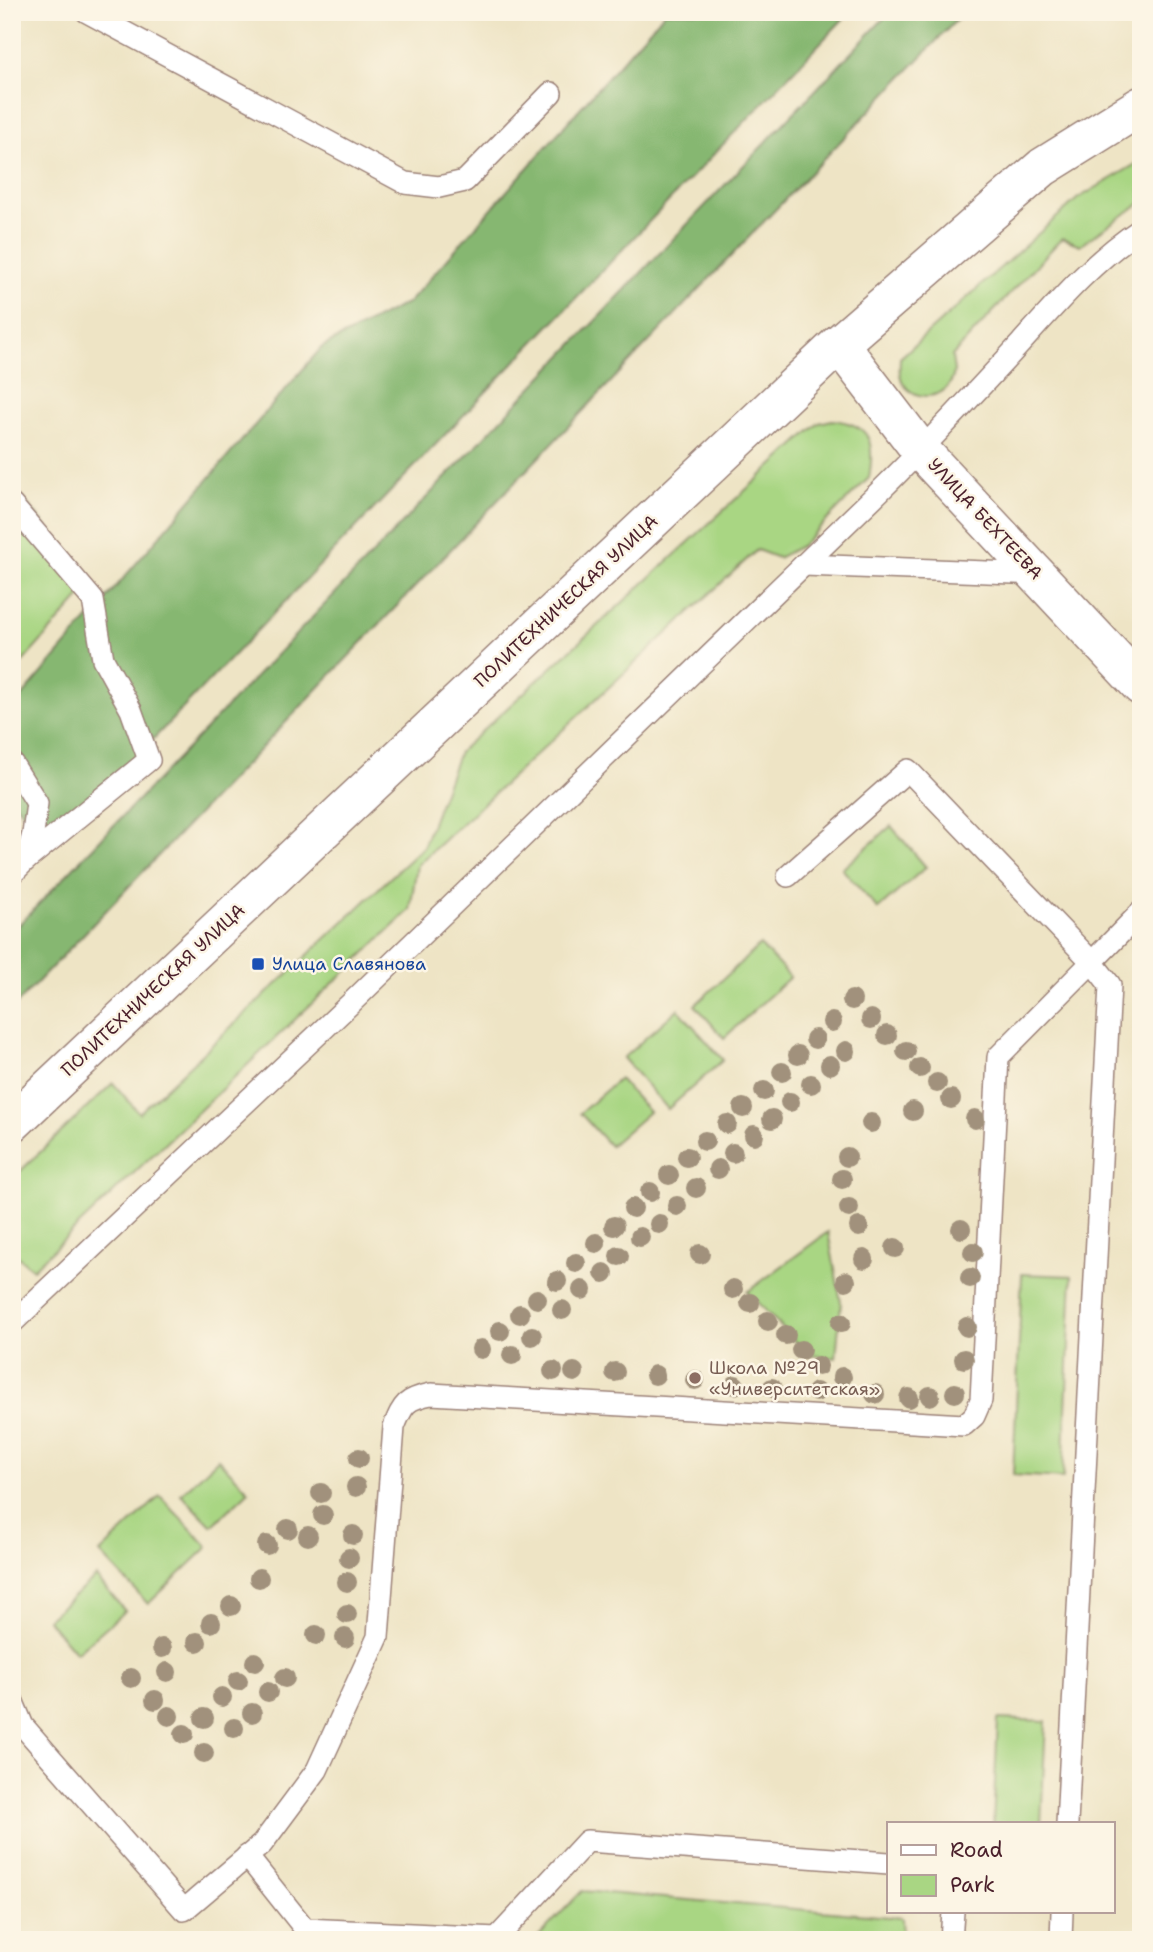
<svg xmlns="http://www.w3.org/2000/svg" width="1153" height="1952" font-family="'Shantell Sans',sans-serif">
<rect width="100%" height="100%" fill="#fcf5e5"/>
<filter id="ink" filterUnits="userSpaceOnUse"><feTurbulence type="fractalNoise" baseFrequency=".0143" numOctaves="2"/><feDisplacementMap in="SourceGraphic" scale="14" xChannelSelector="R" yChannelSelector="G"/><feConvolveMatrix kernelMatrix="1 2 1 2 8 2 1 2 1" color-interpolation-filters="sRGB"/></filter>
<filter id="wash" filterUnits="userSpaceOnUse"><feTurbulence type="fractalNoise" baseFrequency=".00686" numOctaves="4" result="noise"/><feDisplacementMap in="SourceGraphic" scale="28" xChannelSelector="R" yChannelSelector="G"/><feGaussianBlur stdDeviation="1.57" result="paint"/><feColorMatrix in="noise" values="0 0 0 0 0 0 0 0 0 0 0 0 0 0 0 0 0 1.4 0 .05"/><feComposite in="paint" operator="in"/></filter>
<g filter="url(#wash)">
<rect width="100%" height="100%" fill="#eee4c5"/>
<g fill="#a9d683" stroke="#7a7a57" stroke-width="2">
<path d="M1141,161V203L1080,245L1062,238L952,356C952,361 954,367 954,372C950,403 905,404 900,374C899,370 900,363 900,358L1077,199Z"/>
<path d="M832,420C872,424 875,443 869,478L801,546L778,558L757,550L417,865L410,910L33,1269L12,1252V1179L113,1083L139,1113L423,847L459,752L819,423Z"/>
<polygon points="12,486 94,582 12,674"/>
<polygon points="891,826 926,867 878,909 842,869"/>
<polygon points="760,945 790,977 724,1038 695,1005"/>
<polygon points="678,1009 723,1060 668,1109 623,1058"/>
<polygon points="619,1079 649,1112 610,1146 580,1113"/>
<polygon points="828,1232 841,1302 836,1358 809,1355 747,1292"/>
<polygon points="1022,1274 1072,1276 1063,1478 1013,1475"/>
<polygon points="218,1459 249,1491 212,1526 181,1494"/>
<polygon points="160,1496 208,1547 148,1604 100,1553"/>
<polygon points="96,1577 125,1611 76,1653 47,1619"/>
<polygon points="998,1719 1046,1721 1041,1824 993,1824"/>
<polygon points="582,1891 902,1918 903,1940 535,1940"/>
</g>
<g fill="#86b771" stroke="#686b4e" stroke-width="2">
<polygon points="665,12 850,12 71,825 42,834 12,800 12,708 322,347 409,302"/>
<polygon points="890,12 964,12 12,1009 12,932"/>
</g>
</g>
<g filter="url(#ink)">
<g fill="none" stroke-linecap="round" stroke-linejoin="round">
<defs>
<g id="lane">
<polyline points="87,12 405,183 439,187 465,181 551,93"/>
<polyline points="12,505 93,600 103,659 131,710 149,760 26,860"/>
<polyline points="804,565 1036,574"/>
<polyline points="12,763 37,803 33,834 26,860 12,874"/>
<polyline points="788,876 908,770 1092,962 1141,912"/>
<path d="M12,1323L349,1005L880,491C929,443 975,393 1021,343C1057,303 1095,259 1141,229"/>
<path d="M12,1700L23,1726L184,1910L262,1844L317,1770L378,1637L394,1427C403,1404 406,1399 431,1394L964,1425L974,1416L981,1400L998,1057L1092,962L1110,985L1067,1824"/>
<polyline points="247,1856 305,1929 497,1938 587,1841 889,1863"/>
<polyline points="951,1940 953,1912"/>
<polyline points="1061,1940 1062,1912"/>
</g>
<g id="street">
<polyline points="839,344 921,451 1141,686"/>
<polyline points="12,1123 839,344 1043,167 1141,106"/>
</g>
</defs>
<use href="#lane" stroke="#9c8278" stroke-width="24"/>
<use href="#street" stroke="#9c8278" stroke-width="41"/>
<use href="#lane" stroke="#fff" stroke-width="21"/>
<use href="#street" stroke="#fff" stroke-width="38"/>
</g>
<g fill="#a1917c">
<circle cx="852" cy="1000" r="10"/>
<circle cx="871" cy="1019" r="10"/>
<circle cx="832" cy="1022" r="10"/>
<circle cx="887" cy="1035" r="10"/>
<circle cx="815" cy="1039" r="10"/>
<circle cx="846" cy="1051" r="10"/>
<circle cx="906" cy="1051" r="10"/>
<circle cx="798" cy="1055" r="10"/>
<circle cx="830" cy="1065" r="10"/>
<circle cx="920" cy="1068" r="10"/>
<circle cx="782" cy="1072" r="10"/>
<circle cx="937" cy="1083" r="10"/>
<circle cx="811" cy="1084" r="10"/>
<circle cx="764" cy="1091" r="10"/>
<circle cx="951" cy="1099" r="10"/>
<circle cx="790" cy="1102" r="10"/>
<circle cx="743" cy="1108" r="10"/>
<circle cx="913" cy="1111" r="10"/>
<circle cx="772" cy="1119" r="10"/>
<circle cx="975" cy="1119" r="10"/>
<circle cx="871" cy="1123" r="10"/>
<circle cx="727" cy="1124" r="10"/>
<circle cx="754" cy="1135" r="10"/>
<circle cx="705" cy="1141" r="10"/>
<circle cx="733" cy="1153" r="10"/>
<circle cx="687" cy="1157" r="10"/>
<circle cx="847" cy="1157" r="10"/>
<circle cx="718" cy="1169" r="10"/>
<circle cx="669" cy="1175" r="10"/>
<circle cx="842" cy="1179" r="10"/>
<circle cx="696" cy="1188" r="10"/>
<circle cx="650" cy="1192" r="10"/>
<circle cx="677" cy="1206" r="10"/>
<circle cx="633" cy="1208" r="10"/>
<circle cx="849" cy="1208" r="10"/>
<circle cx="659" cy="1224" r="10"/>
<circle cx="614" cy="1226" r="10"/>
<circle cx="859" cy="1227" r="10"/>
<circle cx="961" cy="1229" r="10"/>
<circle cx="640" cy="1237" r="10"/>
<circle cx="596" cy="1243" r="10"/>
<circle cx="895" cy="1248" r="10"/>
<circle cx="973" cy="1252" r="10"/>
<circle cx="700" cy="1254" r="10"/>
<circle cx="619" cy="1256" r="10"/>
<circle cx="864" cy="1259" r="10"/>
<circle cx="576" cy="1263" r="10"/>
<circle cx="604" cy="1273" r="10"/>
<circle cx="970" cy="1278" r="10"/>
<circle cx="557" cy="1281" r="10"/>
<circle cx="846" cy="1281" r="10"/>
<circle cx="733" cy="1289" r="10"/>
<circle cx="582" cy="1290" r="10"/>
<circle cx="537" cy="1299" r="10"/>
<circle cx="750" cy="1303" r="10"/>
<circle cx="562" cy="1310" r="10"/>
<circle cx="520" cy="1314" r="10"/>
<circle cx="768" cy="1321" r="10"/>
<circle cx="841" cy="1323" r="10"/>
<circle cx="967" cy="1327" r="10"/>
<circle cx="500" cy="1331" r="10"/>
<circle cx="786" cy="1335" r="10"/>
<circle cx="532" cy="1336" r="10"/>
<circle cx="481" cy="1349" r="10"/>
<circle cx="801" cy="1350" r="10"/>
<circle cx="512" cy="1355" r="10"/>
<circle cx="964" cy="1359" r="10"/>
<circle cx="818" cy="1366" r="10"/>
<circle cx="553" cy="1371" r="10"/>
<circle cx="574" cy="1372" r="10"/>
<circle cx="615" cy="1372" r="10"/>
<circle cx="655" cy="1375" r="10"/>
<circle cx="842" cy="1377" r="10"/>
<circle cx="695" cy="1380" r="10"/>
<circle cx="735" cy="1385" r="10"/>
<circle cx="772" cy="1388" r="10"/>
<circle cx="816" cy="1392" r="10"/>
<circle cx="955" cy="1393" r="10"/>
<circle cx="875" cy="1394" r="10"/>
<circle cx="930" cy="1396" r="10"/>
<circle cx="909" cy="1398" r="10"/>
<circle cx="359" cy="1458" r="10"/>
<circle cx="356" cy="1487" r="10"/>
<circle cx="321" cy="1493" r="10"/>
<circle cx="323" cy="1515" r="10"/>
<circle cx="288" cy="1529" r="10"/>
<circle cx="353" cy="1535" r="10"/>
<circle cx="308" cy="1536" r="10"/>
<circle cx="267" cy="1545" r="10"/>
<circle cx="349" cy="1558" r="10"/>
<circle cx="259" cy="1578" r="10"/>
<circle cx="347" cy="1582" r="10"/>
<circle cx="231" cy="1606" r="10"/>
<circle cx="347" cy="1614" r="10"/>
<circle cx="211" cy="1623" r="10"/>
<circle cx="316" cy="1635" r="10"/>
<circle cx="345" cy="1638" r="10"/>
<circle cx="197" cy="1642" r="10"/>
<circle cx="162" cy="1648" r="10"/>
<circle cx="255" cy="1662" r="10"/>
<circle cx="167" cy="1672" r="10"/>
<circle cx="131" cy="1678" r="10"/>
<circle cx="285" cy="1678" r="10"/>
<circle cx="238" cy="1681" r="10"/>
<circle cx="268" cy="1692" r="10"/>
<circle cx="222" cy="1697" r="10"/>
<circle cx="155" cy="1700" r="10"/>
<circle cx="252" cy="1713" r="10"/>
<circle cx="169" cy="1716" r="10"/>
<circle cx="204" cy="1718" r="10"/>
<circle cx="234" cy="1728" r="10"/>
<circle cx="184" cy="1734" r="10"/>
<circle cx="204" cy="1753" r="10"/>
</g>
</g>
<rect fill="#1a4fb4" stroke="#fcf5e5" stroke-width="2.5" x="251" y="957" width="14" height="14" rx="3.5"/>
<circle fill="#8d6e63" stroke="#fcf5e5" stroke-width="2.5" cx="695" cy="1378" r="7"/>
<g text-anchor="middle" stroke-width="5" stroke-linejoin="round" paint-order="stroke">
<g font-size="18" fill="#4a1f2b" stroke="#fcf5e5">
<text transform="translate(985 519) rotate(47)" y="6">УЛИЦА БЕХТЕЕВА</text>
<text transform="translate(566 601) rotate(-43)" y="6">ПОЛИТЕХНИЧЕСКАЯ УЛИЦА</text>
<text transform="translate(153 990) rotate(-43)" y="6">ПОЛИТЕХНИЧЕСКАЯ УЛИЦА</text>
</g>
<g font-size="18" fill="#164399" stroke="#fcf5e5" text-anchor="start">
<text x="272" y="970">Улица Славянова</text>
</g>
<g font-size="18" fill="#785e54" stroke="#fcf5e5" text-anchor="start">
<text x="709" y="1374">Школа №29<tspan x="709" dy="21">«Университетская»</tspan></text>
</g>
</g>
<rect width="1153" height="1952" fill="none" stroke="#fcf5e5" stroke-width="42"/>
<rect x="887" y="1822" width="228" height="91" fill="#fcf5e5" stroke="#b59f9b" stroke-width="2"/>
<rect x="901" y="1845" width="35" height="10" fill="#ffffff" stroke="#b59f9b" stroke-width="2"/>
<text x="950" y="1857" font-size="21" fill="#4a1f2b">Road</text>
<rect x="901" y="1875" width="35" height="21" fill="#a9d683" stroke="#b59f9b" stroke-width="2"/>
<text x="950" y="1892" font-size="21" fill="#4a1f2b">Park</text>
</svg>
